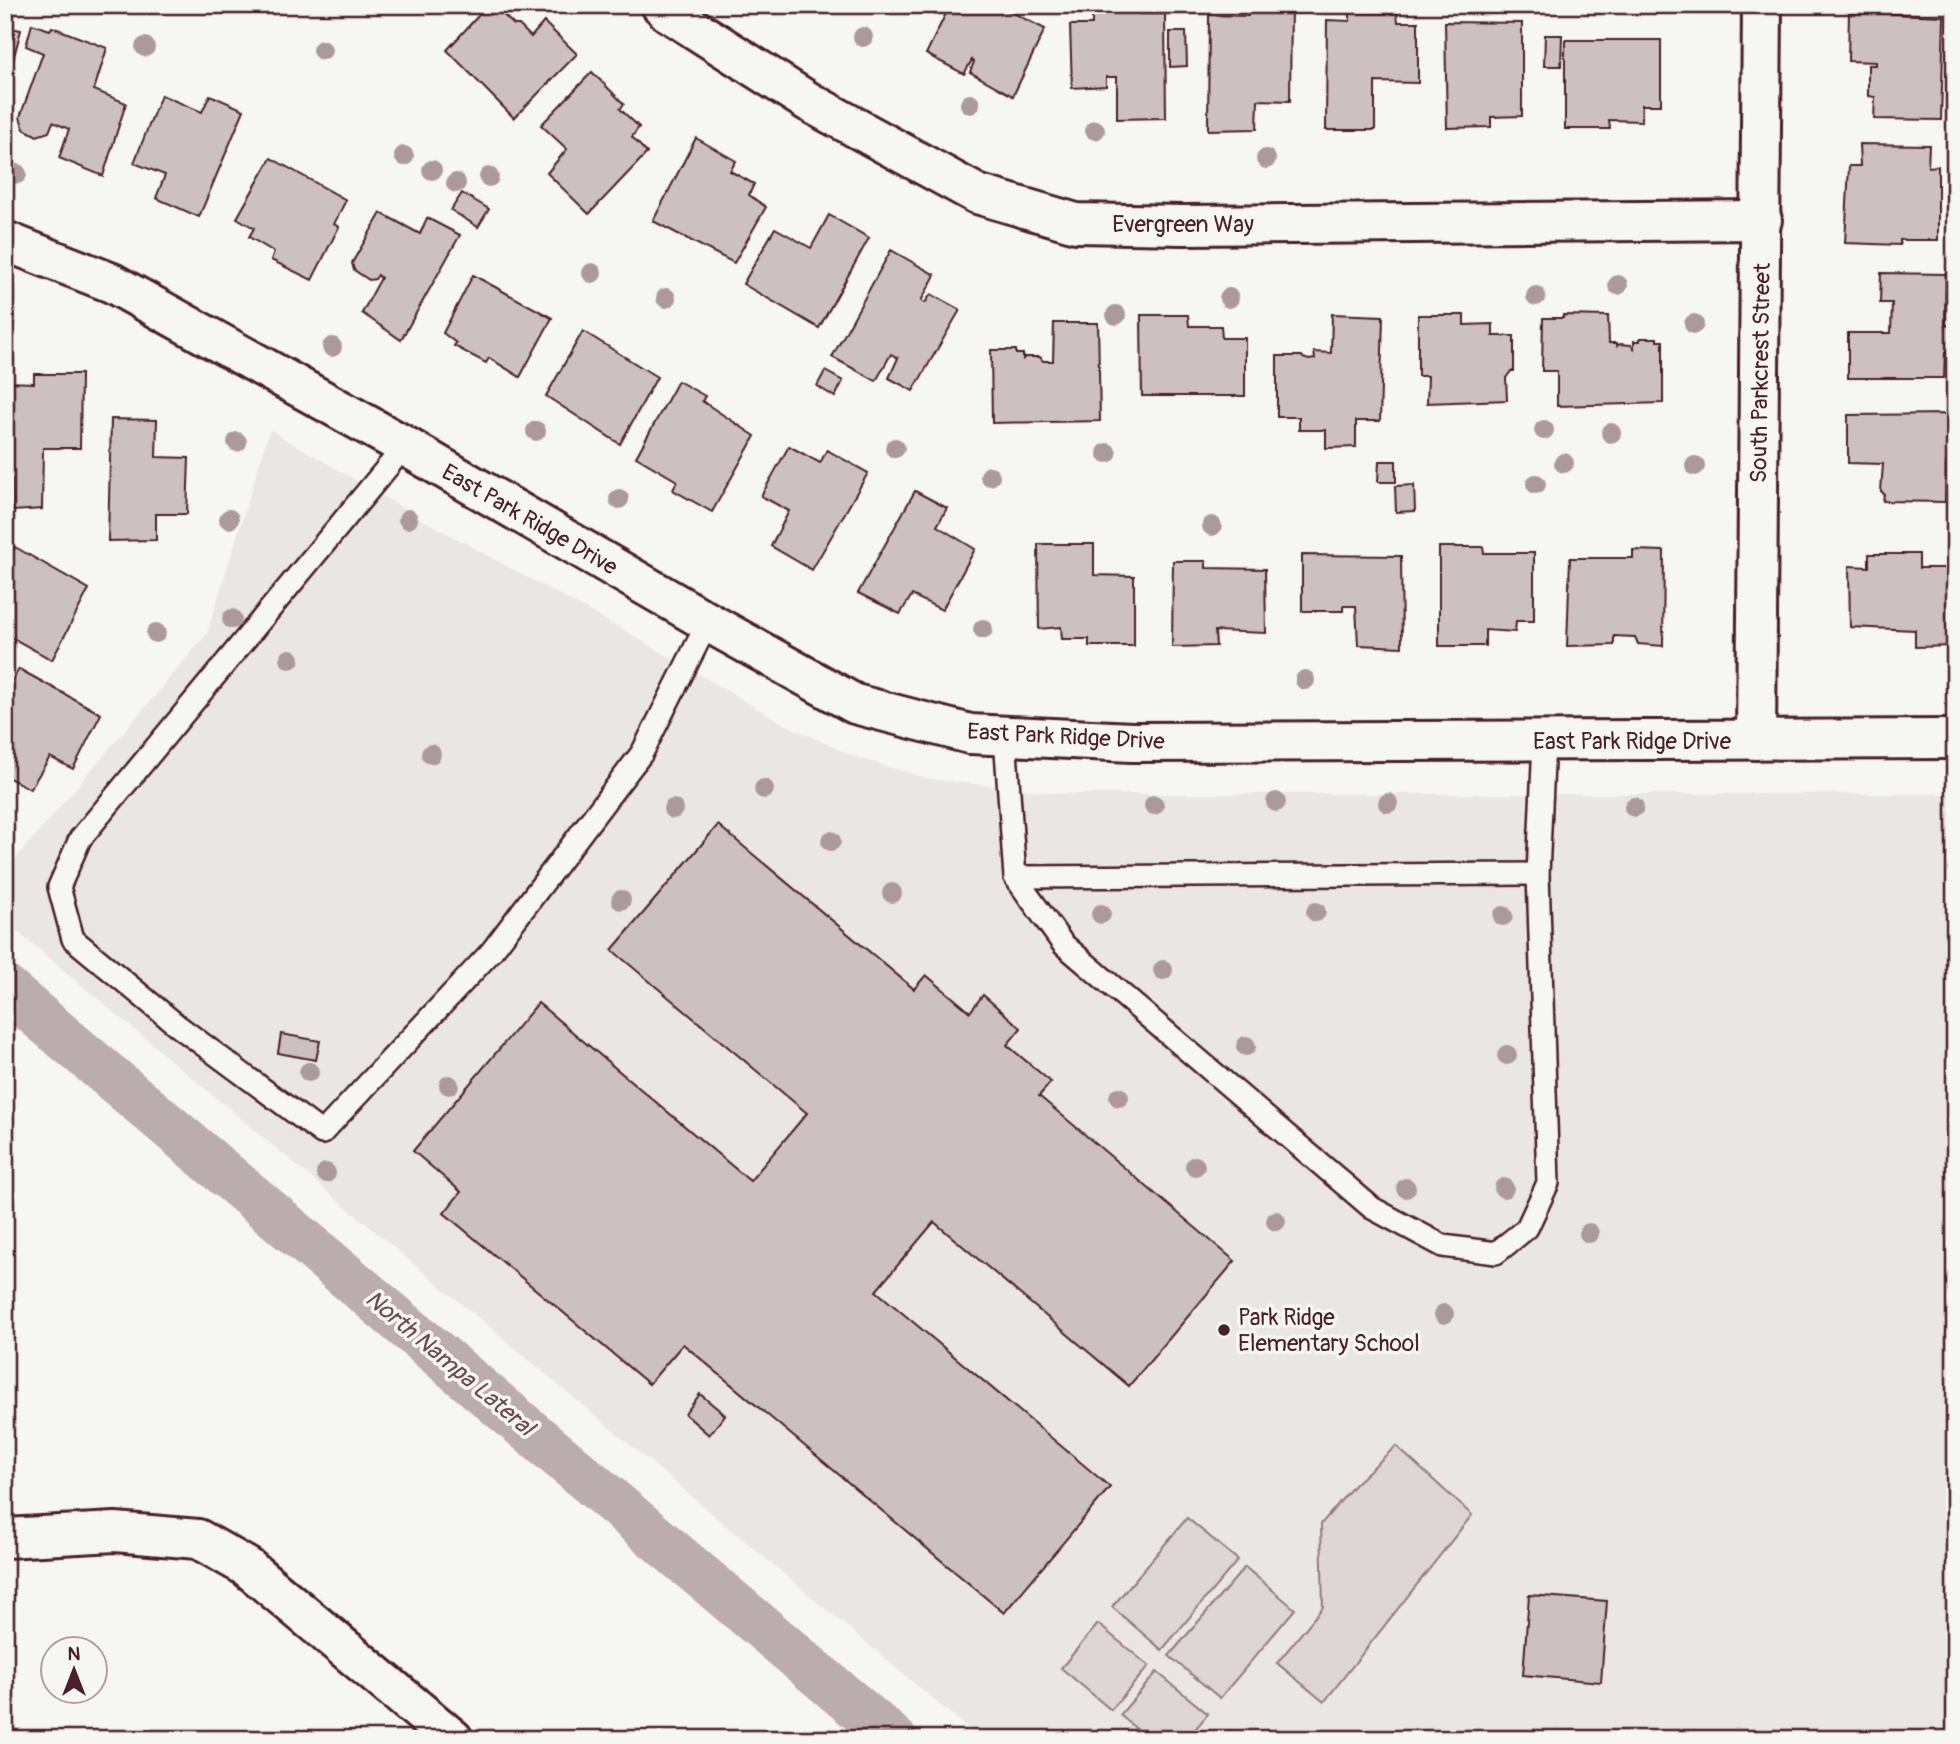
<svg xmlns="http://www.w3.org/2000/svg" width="1960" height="1744" font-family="Pangolin,sans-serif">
<rect width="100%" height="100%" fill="#f6f6f2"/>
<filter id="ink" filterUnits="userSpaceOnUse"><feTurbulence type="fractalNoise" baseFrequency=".0143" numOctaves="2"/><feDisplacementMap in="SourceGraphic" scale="14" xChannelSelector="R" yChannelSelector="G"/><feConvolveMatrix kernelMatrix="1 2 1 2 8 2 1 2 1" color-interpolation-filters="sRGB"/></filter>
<g filter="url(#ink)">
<polygon fill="#e9e6e3" points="270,430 428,523 620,628 780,722 855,757 929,779 1063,794 1955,794 1955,1739 981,1739 5,921 5,871 207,634"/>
<g fill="#ddd6d5" stroke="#947a80" stroke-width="2">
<polygon points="1396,1446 1472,1515 1324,1702 1277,1663 1323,1607 1321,1524 1355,1484"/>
<polygon points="1187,1518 1238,1560 1162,1650 1112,1607"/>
<polygon points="1245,1567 1295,1609 1220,1698 1169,1656"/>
<polygon points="1098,1624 1149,1666 1111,1710 1061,1668"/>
<polygon points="1157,1672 1208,1714 1187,1739 1148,1739 1120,1715"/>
</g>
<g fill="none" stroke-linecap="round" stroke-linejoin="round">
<polyline stroke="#bbadae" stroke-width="46" points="5,988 894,1739"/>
</g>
<g fill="#ccc1c0" stroke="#4a1f2b" stroke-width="2">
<polygon points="488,5 493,5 514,25 519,25 531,37 544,22 577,54 514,118 447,50"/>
<polygon points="950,5 997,5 1045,29 1013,96 970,72 974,62 972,60 964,74 926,54"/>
<polygon points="1248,5 1291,5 1290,101 1258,100 1257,129 1208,130 1209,15 1248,16"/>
<polygon points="1119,10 1139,10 1139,14 1165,14 1166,118 1117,119 1117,77 1106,77 1106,86 1072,88 1070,25 1092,25 1092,13 1119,13"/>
<polygon points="1350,12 1397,13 1398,22 1418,22 1418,83 1375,82 1375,130 1326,130 1327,20 1350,21"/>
<polygon points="1849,12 1944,16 1941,120 1874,119 1875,97 1868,96 1868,65 1876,65 1876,62 1848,61"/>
<polygon points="1445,22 1522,23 1522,116 1491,117 1491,127 1447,128"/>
<polygon points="32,24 50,30 52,27 107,48 94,90 126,103 103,176 59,158 69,129 53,122 49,132 37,136 24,129 20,117 43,53 26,46"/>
<polygon points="5,27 21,30 13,60 5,58"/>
<polygon points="1170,32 1186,32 1187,66 1170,67"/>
<polygon points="1545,35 1562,35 1561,66 1544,66"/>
<polygon points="1565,40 1661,40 1661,105 1642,105 1642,121 1609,120 1610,129 1565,129"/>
<polygon points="592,72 624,104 620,109 639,127 632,137 647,153 589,214 547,173 567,149 541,125"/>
<polygon points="161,95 202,112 210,95 244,110 199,217 156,198 165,175 134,163"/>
<polygon points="696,138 736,161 730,171 754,184 749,195 766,207 734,263 653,221"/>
<polygon points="1859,144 1929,145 1928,167 1938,166 1938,240 1900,240 1900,245 1845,243 1849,166 1860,166"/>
<polygon points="271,158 346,200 334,224 339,227 312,280 271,260 274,252 249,237 254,228 237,218"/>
<polygon points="462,193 489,209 478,227 451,210"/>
<polygon points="381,213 420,234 427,218 460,235 401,340 362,313 381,278 378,275 375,279 369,280 354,270 352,263"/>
<polygon points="829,215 869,238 819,328 743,284 775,228 811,248"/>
<polygon points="891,250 935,275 921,301 925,303 931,294 960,310 913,391 889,378 898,358 891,354 876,381 832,357"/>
<polygon points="1881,273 1946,274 1945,325 1955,325 1955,354 1945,353 1944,378 1848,378 1848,333 1891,333 1892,303 1880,303"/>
<polygon points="473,275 552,318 520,377 489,358 486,363 454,346 456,343 443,333"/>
<polygon points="1332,314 1383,316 1380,421 1356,421 1356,447 1326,448 1326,430 1299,430 1299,417 1277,417 1277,356 1302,356 1303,358 1309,360 1315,359 1314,352 1331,353"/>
<polygon points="1141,315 1188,315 1189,326 1221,326 1222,338 1245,338 1245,396 1142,396"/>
<polygon points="1418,315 1464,315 1464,325 1493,324 1493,336 1514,336 1514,371 1511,371 1506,378 1507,400 1427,403 1428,376 1418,376"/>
<polygon points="1563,315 1608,316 1609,343 1617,343 1617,346 1620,344 1631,345 1634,348 1634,341 1640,341 1640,338 1657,338 1657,341 1663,341 1663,403 1557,406 1557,371 1542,371 1543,318 1563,318"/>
<polygon points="1054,323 1098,323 1100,421 992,423 991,350 1016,350 1016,354 1023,354 1023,359 1025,357 1040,357 1043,361 1053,361"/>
<polygon points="583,331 657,377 620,444 546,396"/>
<polygon points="825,371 843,381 835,397 817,386"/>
<polygon points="34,374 81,374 80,448 43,448 42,509 13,511 12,479 5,478 5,391 7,391 7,382 34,383"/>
<polygon points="678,381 705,396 702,401 755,436 712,512 673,490 677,481 636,457"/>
<polygon points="1955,414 1955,463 1946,463 1945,502 1883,501 1884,494 1881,491 1883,464 1848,463 1848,415"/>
<polygon points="111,419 157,420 156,457 189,458 187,514 156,514 156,540 108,541"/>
<polygon points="789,446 820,463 827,450 868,473 812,570 771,546 789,511 761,496"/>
<polygon points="1379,461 1396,461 1396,482 1378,482"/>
<polygon points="1414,485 1415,511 1396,512 1395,486"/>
<polygon points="915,491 947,508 937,526 975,549 942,610 912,595 900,614 858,593"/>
<polygon points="1038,544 1094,544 1094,575 1134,576 1134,646 1089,646 1089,639 1062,639 1061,627 1039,629"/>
<polygon points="15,547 89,589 52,660 5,634 5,565"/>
<polygon points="1439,547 1483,547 1484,553 1534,553 1534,621 1516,621 1515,632 1485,630 1485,646 1439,646"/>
<polygon points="1633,550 1664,551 1663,646 1638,644 1635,637 1614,636 1614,645 1567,646 1570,558 1633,558"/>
<polygon points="1869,554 1919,554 1919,568 1955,568 1955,646 1915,647 1915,630 1850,627 1849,566 1869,567"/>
<polygon points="1302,555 1401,556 1402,647 1358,645 1356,606 1343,606 1343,611 1302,611"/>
<polygon points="1173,561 1206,561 1206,568 1265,569 1266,633 1215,631 1216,646 1172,647"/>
<polygon points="19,669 101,714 73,769 50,757 30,789 5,776 5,693"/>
<polygon points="718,825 914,989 926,975 970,1012 983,995 1021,1028 1007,1045 1051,1082 1039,1096 1235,1261 1129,1386 934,1222 876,1291 1110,1487 1004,1613 683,1344 649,1384 444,1213 461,1192 413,1151 538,1003 750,1181 807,1113 612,950"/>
<polygon points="281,1034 320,1041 316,1060 278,1053"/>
<polygon points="700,1394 725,1415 709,1435 685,1414"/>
<polygon points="1529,1595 1607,1601 1601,1682 1523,1675"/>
</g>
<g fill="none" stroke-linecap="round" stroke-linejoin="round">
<defs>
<g id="service">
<polyline points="405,446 80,839 59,887 73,939 178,1026 322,1133 491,952 609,796 642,753 708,622"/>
<polyline points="1005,737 1015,877 1063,944 1372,1208 1443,1246 1496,1253 1527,1228 1548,1183 1538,874 1544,741"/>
<polyline points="1015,877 1538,874"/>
</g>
<g id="minor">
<polyline points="661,5 668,12 809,102 977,194 1076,223 1182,225 1762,220"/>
<polyline points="5,241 112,283 405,446 708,622 855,704 970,734 1132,742 1955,739"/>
<polyline points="1756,740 1762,5"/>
<polyline points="5,1538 115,1532 198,1539 247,1567 453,1739"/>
</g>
</defs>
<use href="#service" stroke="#4a1f2b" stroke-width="26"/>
<use href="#minor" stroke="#4a1f2b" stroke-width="44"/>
<use href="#service" stroke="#f6f6f2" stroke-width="21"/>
<use href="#minor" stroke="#f6f6f2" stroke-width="38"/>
</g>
<g fill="#ac999c">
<circle cx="863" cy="37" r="10"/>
<circle cx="145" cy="47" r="10"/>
<circle cx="322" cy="50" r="10"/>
<circle cx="970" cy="104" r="10"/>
<circle cx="1095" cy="130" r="10"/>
<circle cx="404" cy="156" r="10"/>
<circle cx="1266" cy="159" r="10"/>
<circle cx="432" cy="170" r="10"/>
<circle cx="17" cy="174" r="10"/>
<circle cx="489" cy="177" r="10"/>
<circle cx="456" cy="183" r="10"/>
<circle cx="592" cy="273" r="10"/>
<circle cx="1618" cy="285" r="10"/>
<circle cx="1536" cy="296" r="10"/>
<circle cx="666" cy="298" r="10"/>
<circle cx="1229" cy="298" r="10"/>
<circle cx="1116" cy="315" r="10"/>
<circle cx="1694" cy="324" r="10"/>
<circle cx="332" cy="347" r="10"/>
<circle cx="1544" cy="430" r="10"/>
<circle cx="536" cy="431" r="10"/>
<circle cx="1611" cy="433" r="10"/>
<circle cx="237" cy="442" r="10"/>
<circle cx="895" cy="448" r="10"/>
<circle cx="1107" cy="453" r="10"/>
<circle cx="1564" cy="463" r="10"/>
<circle cx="1695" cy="466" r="10"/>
<circle cx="990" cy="476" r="10"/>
<circle cx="1536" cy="484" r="10"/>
<circle cx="619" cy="499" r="10"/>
<circle cx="229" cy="519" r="10"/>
<circle cx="408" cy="519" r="10"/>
<circle cx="1212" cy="526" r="10"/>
<circle cx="232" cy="619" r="10"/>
<circle cx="983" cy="629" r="10"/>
<circle cx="156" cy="633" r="10"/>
<circle cx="290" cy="659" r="10"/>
<circle cx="1305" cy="680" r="10"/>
<circle cx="431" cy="754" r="10"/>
<circle cx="764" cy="789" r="10"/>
<circle cx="1276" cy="802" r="10"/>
<circle cx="1388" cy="803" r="10"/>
<circle cx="1154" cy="805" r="10"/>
<circle cx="1634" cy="807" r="10"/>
<circle cx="673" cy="809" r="10"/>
<circle cx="831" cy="841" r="10"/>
<circle cx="892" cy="893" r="10"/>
<circle cx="621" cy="900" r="10"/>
<circle cx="1316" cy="912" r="10"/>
<circle cx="1101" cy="914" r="10"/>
<circle cx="1503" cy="916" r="10"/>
<circle cx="1163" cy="970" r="10"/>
<circle cx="1246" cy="1046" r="10"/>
<circle cx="1507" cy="1055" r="10"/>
<circle cx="309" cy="1072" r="10"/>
<circle cx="449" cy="1085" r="10"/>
<circle cx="1119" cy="1097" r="10"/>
<circle cx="1195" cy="1166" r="10"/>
<circle cx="326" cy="1173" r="10"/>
<circle cx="1406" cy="1188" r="10"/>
<circle cx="1504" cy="1188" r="10"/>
<circle cx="1276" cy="1221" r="10"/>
<circle cx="1589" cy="1233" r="10"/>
<circle cx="1444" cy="1314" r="10"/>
</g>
</g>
<circle fill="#4a1f2b" stroke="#f6f6f2" stroke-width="2.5" cx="1224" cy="1330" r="7"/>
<g text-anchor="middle" stroke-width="7" stroke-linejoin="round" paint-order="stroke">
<g font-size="23" fill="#4a1f2b" stroke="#f6f6f2">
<text x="1183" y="232">Evergreen Way</text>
<text transform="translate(1760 373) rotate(-89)" y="8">South Parkcrest Street</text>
<text transform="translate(530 519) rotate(30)" y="8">East Park Ridge Drive</text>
<text transform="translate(1066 736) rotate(3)" y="8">East Park Ridge Drive</text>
<text x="1632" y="749">East Park Ridge Drive</text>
</g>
<g font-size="23" fill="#4a1f2b" stroke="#f6f6f2" text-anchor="start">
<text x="1238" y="1325">Park Ridge<tspan x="1238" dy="26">Elementary School</tspan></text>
</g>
<g font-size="24" font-style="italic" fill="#6c4a52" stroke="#f6f6f2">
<text transform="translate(450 1363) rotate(40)" y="8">North Nampa Lateral</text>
</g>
</g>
<rect width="1960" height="1744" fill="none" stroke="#f6f6f2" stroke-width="28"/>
<rect x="14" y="14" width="1932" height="1716" fill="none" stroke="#4a1f2b" stroke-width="2.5" filter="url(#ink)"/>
<g transform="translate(74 1670)"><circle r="33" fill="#f6f6f2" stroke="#b1a0a2" stroke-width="2"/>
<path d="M0-5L12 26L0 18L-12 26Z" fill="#4a1f2b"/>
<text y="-10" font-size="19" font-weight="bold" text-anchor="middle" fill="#4a1f2b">N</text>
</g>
</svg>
